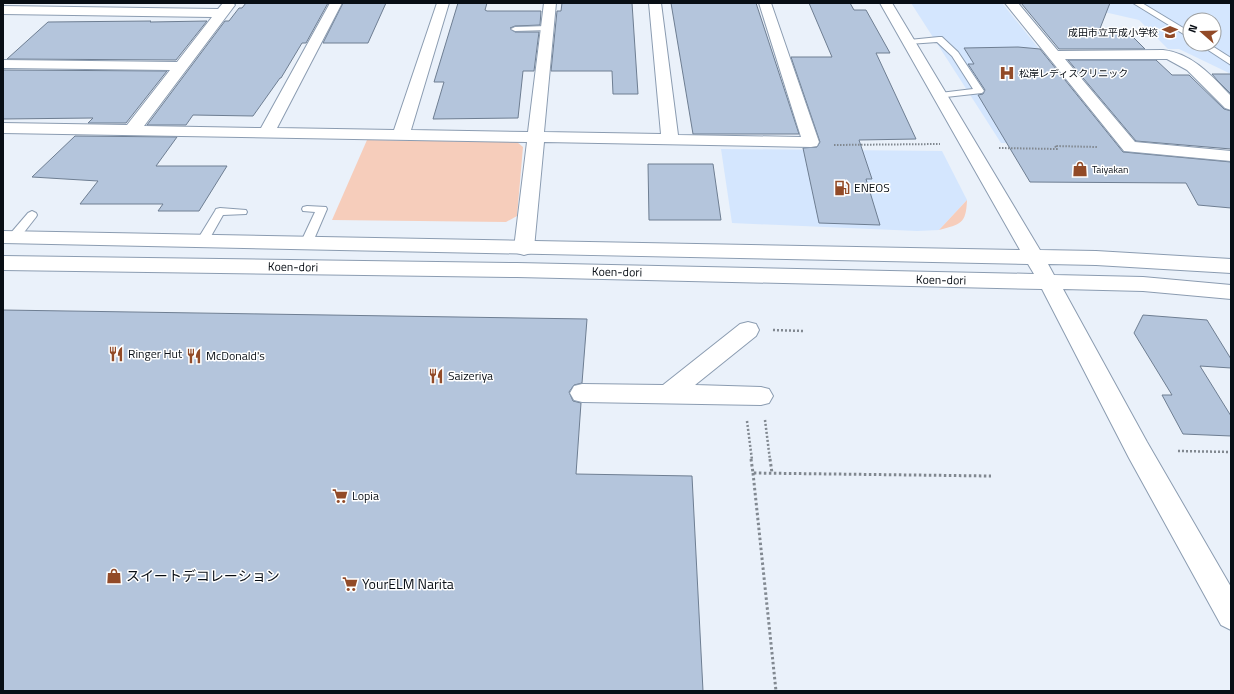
<svg xmlns="http://www.w3.org/2000/svg" width="1234" height="694" font-family="'Titillium Web','Noto Sans JP',sans-serif">
<rect width="100%" height="100%" fill="#eaf1fa"/>
<g fill="#d4e6fe" fill-rule="evenodd">
<polygon points="911,3 1002,3 1115,143 1001,143"/>
<path d="M1065,3H1231V74L1179,49H1168L1139,20ZM1190,20H1214V44H1190Z"/>
<polygon points="721,149 942,151 967,200 939,230 917,231 732,223"/>
</g>
<g fill="#f6cdbb">
<polygon points="367,140 517,142 523,147 517,216 506,222 332,220"/>
<path d="M967,200C966,224 961,224 939,230Z"/>
</g>
<g fill="#b4c5dc" stroke="#6e7e92">
<polygon points="246,3 328,3 306,43 302,43 281,78 280,78 253,116 193,115 186,125 147,125 225,21 229,21 239,8 242,8"/>
<polygon points="343,3 386,3 368,43 323,43"/>
<polygon points="458,3 487,3 485,10 487,11 541,11 540,25 515,26 510,28 515,32 539,32 534,71 523,71 518,118 433,119 444,82 434,82"/>
<polygon points="562,3 632,3 638,94 613,94 612,71 551,71 557,11 561,11"/>
<polygon points="671,3 756,3 799,134 693,134"/>
<polygon points="809,3 850,3 854,10 866,10 890,53 876,53 916,139 859,140 872,179 866,179 880,225 819,223 803,148 817,147 820,142 791,57 832,57"/>
<polygon points="1021,3 1110,3 1099,31 1126,30 1145,49 1059,49"/>
<polygon points="151,21 150,22 207,21 176,60 7,59 48,22"/>
<polygon points="1018,47 1040,49 1123,152 1231,162 1231,208 1198,205 1186,183 1030,182 978,95 983,94 985,90 968,64 974,64 964,48"/>
<polygon points="1068,60 1156,60 1172,75 1189,75 1224,109 1231,111 1231,149 1136,141"/>
<polygon points="3,70 167,71 126,123 88,123 93,118 3,119"/>
<polygon points="1212,74 1231,74 1231,94 1217,80"/>
<polygon points="75,136 177,137 156,166 227,166 199,211 158,211 163,204 80,204 98,181 32,177"/>
<polygon points="648,164 713,164 721,220 649,220"/>
<polygon points="3,310 587,319 582,383 574,385 569,392 573,401 581,403 576,474 692,476 703,691 3,691"/>
<polygon points="1143,315 1207,320 1231,359 1231,368 1200,366 1231,416 1231,436 1183,434 1162,395 1172,395 1134,333"/>
</g>
<g fill="none" stroke-linecap="round" stroke-linejoin="round">
<defs>
<g id="lane">
<polygon points="1133,3 1142,3 1190,32 1190,38"/>
<polygon points="547,26 550,26 550,30 515,31 511,29 515,27"/>
<polygon points="939,37 942,37 958,52 984,91 982,93 937,98 935,96 940,93 973,89 952,56 937,42 909,44 905,42 909,40"/>
<polygon points="1199,44 1209,44 1231,58 1231,65"/>
<polygon points="307,206 326,207 327,209 312,244 310,247 302,247 300,244 315,212 303,211 302,209 303,207"/>
<polygon points="220,208 246,210 247,212 246,214 223,215 206,245 198,245 196,242 215,211 216,209"/>
<polygon points="32,211 36,213 37,215 36,217 18,240 10,240 8,237 10,234 28,213"/>
</g>
<g id="street">
<polygon points="223,3 233,3 235,5 144,126 261,128 330,3 342,3 277,128 394,130 437,3 449,3 411,130 528,132 544,3 556,3 544,132 661,134 649,3 661,3 678,135 801,137 759,3 771,3 819,142 817,146 811,147 544,142 534,248 531,253 524,255 517,253 514,248 527,142 3,133 3,123 127,125 170,70 3,68 3,60 177,62 212,17 3,14 3,6 218,9"/>
<path d="M1005,3H1018L1058,51L1163,50C1192,53 1212,76 1231,96V110L1225,108L1187,70L1167,59H1065L1135,142L1231,151V161L1124,151Z"/>
<polygon points="748,322 756,324 759,330 756,336 695,385 761,387 769,389 773,396 769,403 761,405 582,402 574,400 570,393 574,386 582,384 663,385 740,324"/>
</g>
<polygon id="secondary" points="880,3 892,3 1040,250 1096,251 1231,259 1231,273 1096,265 1048,264 1054,275 1143,277 1231,285 1231,299 1143,291 1063,289 1147,442 1231,587 1231,630 1221,625 1129,458 1042,289 517,277 3,270 3,256 517,263 1034,274 1028,264 3,243 3,231 1020,250"/>
</defs>
<use href="#lane" stroke="#8b9cb1" stroke-width="2"/>
<use href="#street" stroke="#8b9cb1" stroke-width="2"/>
<use href="#secondary" stroke="#8b9cb1" stroke-width="2"/>
<g stroke="#818890" stroke-width="2" stroke-dasharray="1.5 1.5" stroke-linecap="butt">
<polyline points="834,145 940,144"/>
<polyline points="999,148 1057,149 1055,146 1097,147"/>
</g>
<g stroke="#818890" stroke-width="2.5" stroke-dasharray="2 2" stroke-linecap="butt">
<polyline points="773,330 804,331"/>
<polyline points="765,420 770,460"/>
<polyline points="747,421 752,460"/>
<polyline points="1178,451 1231,452"/>
</g>
<g stroke="#818890" stroke-width="3" stroke-dasharray="2.5 2.5" stroke-linecap="butt">
<polyline points="751,459 753,473 991,476"/>
<polyline points="770,459 772,473"/>
<polyline points="753,473 776,691"/>
</g>
<use href="#lane" fill="#fff" fill-rule="evenodd"/>
<use href="#street" fill="#fff" fill-rule="evenodd"/>
<use href="#secondary" fill="#fff" fill-rule="evenodd"/>
</g>
<defs>
<symbol id="school-bare" viewBox="-9 -9 18 18"><path d="M0-5L7-2L0 1L-7-2ZM-4 1L0 2.5L4 1V4Q0 6-4 4Z" fill="#924a27" stroke="#fff" stroke-width="2.5" paint-order="stroke"/></symbol>
<symbol id="hospital-bare" viewBox="-9 -9 18 18"><path d="M-5-5h3v3.5h4V-5h3V5h-3V1.5h-4V5h-3Z" fill="#924a27" stroke="#fff" stroke-width="2.5" paint-order="stroke"/></symbol>
<symbol id="shop-bare" viewBox="-9 -9 18 18"><path d="M-5-2.5h2.3a2.7 3.5 0 0 1 5.4 0H5L5.5 6h-11ZM-1.5-2.5h3a1.5 2.3 0 0 0-3 0Z" fill="#924a27" stroke="#fff" stroke-width="2.5" paint-order="stroke"/></symbol>
<symbol id="fuel-bare" viewBox="-9 -9 18 18"><path d="M-5.5-6h7V0h2V4h1.3V-2.5L3-4.5l.8-.8L6-3V5H2.5V1h-1V6h-7ZM-4.2-4.7v3.2H.2V-4.7Z" fill="#924a27" stroke="#fff" stroke-width="2.5" paint-order="stroke"/></symbol>
<symbol id="restaurant-bare" viewBox="-9 -9 18 18"><path d="M-5-6h1v4h1v-4h1v4h1v-4h1v5L-1.5 .5V6h-2V.5L-5-1ZM5-6V6H3V1.5H1.5Q1.5-4 5-6Z" fill="#924a27" stroke="#fff" stroke-width="2.5" paint-order="stroke"/></symbol>
<symbol id="supermarket-bare" viewBox="-9 -9 18 18"><path d="M-6-5.5h2.5l.6 2H6L4.5 2H-2.5L-4.4-4H-6ZM-1.5 3.2a1.3 1.3 0 1 0 .1 0ZM3 3.2a1.3 1.3 0 1 0 .1 0Z" fill="#924a27" stroke="#fff" stroke-width="2.5" paint-order="stroke"/></symbol>
</defs>
<g fill-rule="evenodd">
<use href="#school-bare" x="1159" y="21" width="22" height="22"/>
<use href="#hospital-bare" x="996" y="62" width="22" height="22"/>
<use href="#shop-bare" x="1069" y="158" width="22" height="22"/>
<use href="#fuel-bare" x="831" y="177" width="22" height="22"/>
<use href="#restaurant-bare" x="105" y="343" width="22" height="22"/>
<use href="#restaurant-bare" x="183" y="345" width="22" height="22"/>
<use href="#restaurant-bare" x="425" y="365" width="22" height="22"/>
<use href="#supermarket-bare" x="329" y="485" width="22" height="22"/>
<use href="#shop-bare" x="103" y="565" width="22" height="22"/>
<use href="#supermarket-bare" x="339" y="573" width="22" height="22"/>
</g>
<g text-anchor="middle" stroke-width="3" stroke-linejoin="round" paint-order="stroke">
<g font-size="10" fill="#080e15" stroke="#fff" text-anchor="start">
<text x="1158" y="36" text-anchor="end">成田市立平成小学校</text>
<text x="1019" y="77">松岸レディスクリニック</text>
<text x="1092" y="173">Taiyakan</text>
</g>
<g font-size="12" fill="#080e15" stroke="#fff" text-anchor="start">
<text x="854" y="192">ENEOS</text>
<text x="128" y="358">Ringer Hut</text>
<text x="206" y="360">McDonald's</text>
<text x="448" y="380">Saizeriya</text>
<text x="352" y="500">Lopia</text>
</g>
<g font-size="12" fill="#080e15" stroke="#fff">
<text transform="translate(293 267) rotate(1)" y="4">Koen-dori</text>
<text transform="translate(617 272) rotate(1)" y="4">Koen-dori</text>
<text transform="translate(941 280) rotate(1)" y="4">Koen-dori</text>
</g>
<g font-size="14" fill="#080e15" stroke="#fff" text-anchor="start">
<text x="126" y="581">スイートデコレーション</text>
<text x="362" y="589">YourELM Narita</text>
</g>
</g>
<rect width="1234" height="694" fill="none" stroke="#080e15" stroke-width="8"/>
<g transform="translate(1202 32) rotate(290)"><circle r="19" fill="#ffffff" stroke="#9c9fa1"/>
<path d="M0-3L7 15L0 10L-7 15Z" fill="#924a27"/>
<text y="-6" font-size="11" font-weight="bold" text-anchor="middle" fill="#080e15">N</text>
</g>
</svg>
